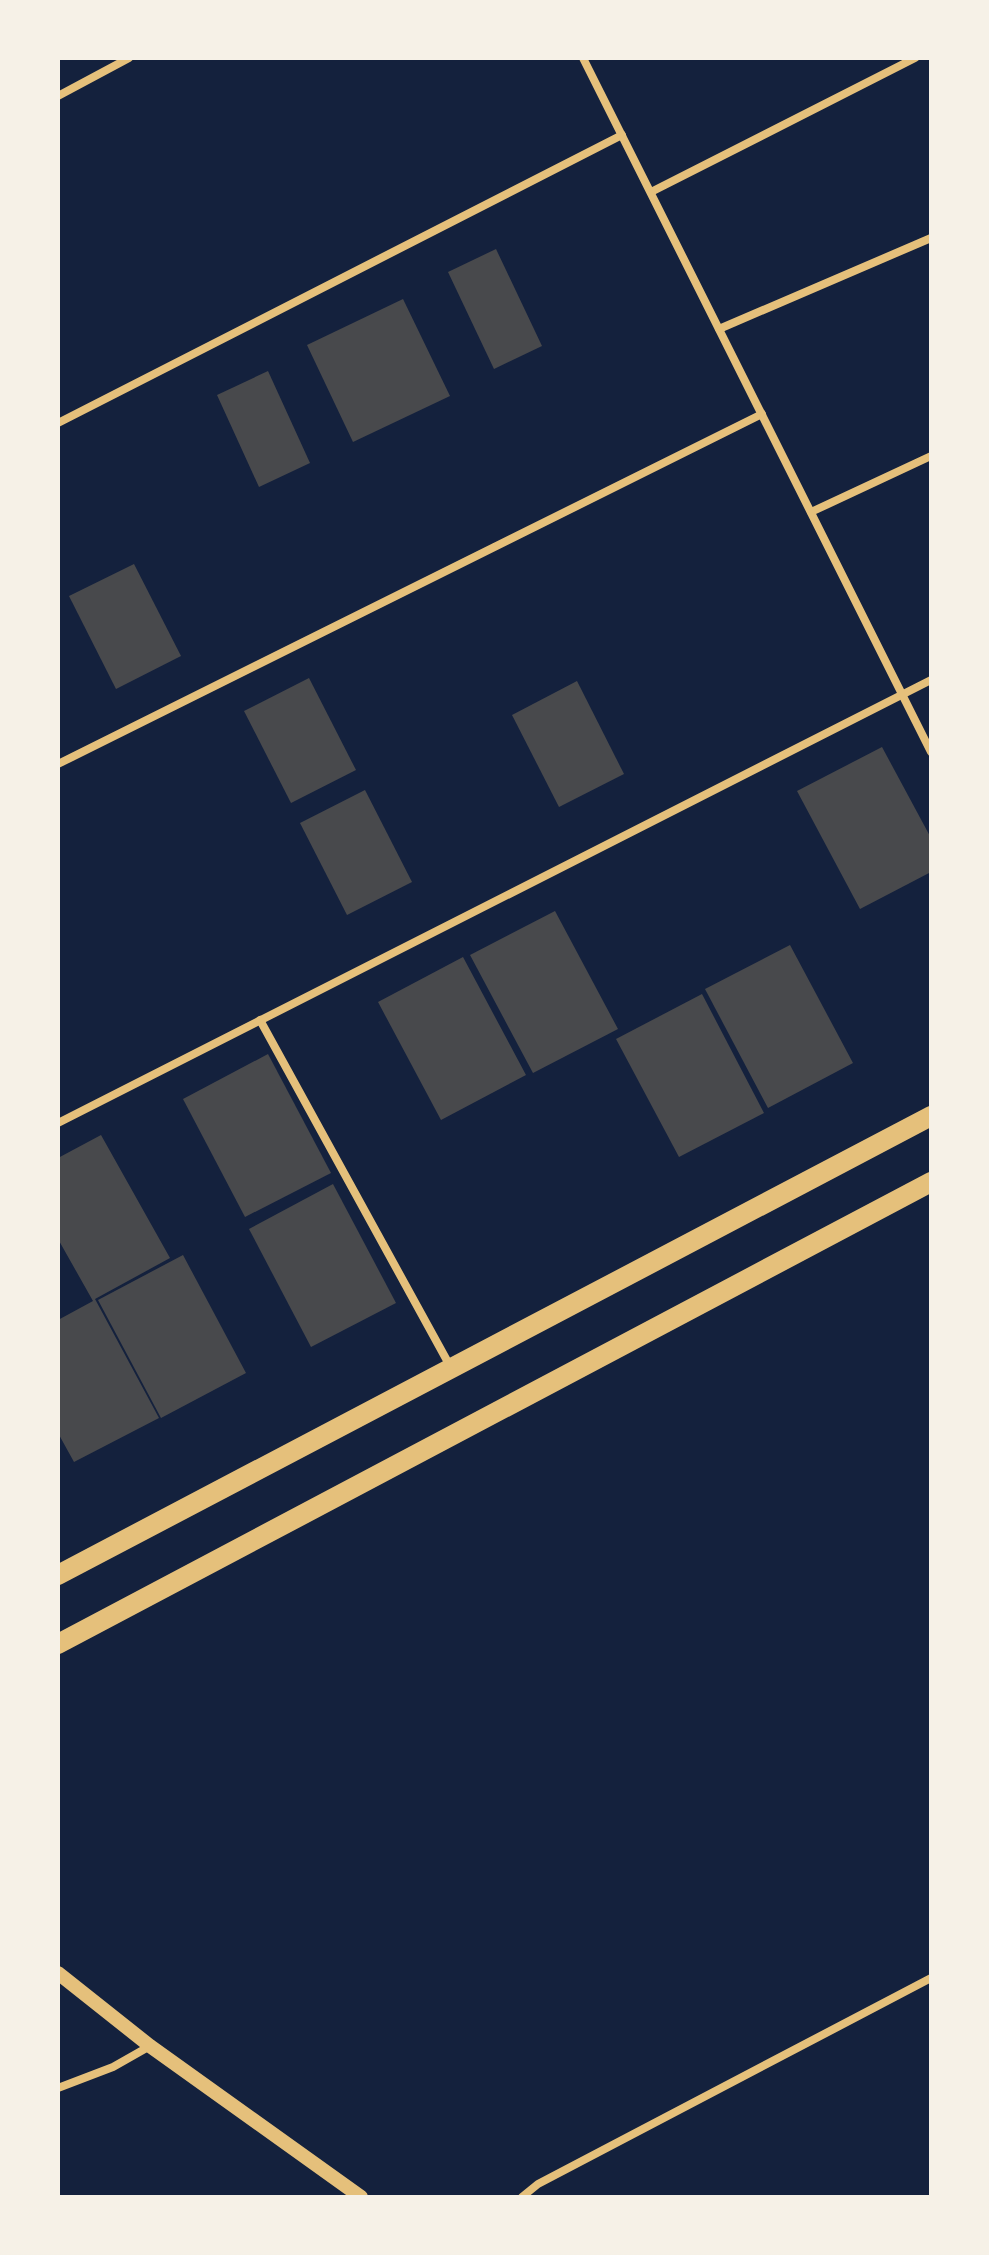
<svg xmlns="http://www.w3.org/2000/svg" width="989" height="2255" font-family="'Roboto Condensed',sans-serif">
<rect width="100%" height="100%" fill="#14213d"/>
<g fill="#48494c">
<polygon points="496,249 542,346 494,369 448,272"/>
<polygon points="403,299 450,396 353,442 307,345"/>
<polygon points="268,371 310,463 259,487 217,395"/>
<polygon points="134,564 181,656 116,689 69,596"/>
<polygon points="309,678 356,770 291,803 244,711"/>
<polygon points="577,681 624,774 559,807 512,715"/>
<polygon points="882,747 931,838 931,872 860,909 797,791"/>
<polygon points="365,790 412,882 347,915 300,823"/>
<polygon points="555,911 618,1029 533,1073 470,955"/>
<polygon points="790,945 853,1063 768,1108 705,989"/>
<polygon points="463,957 526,1075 441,1120 378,1002"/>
<polygon points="702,994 764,1113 679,1157 616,1039"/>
<polygon points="268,1054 331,1173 245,1217 183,1099"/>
<polygon points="101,1135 170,1258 95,1299 159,1418 74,1462 58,1433 58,1320 93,1301 58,1239 58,1158"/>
<polygon points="333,1184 396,1303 311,1347 249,1229"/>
<polygon points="183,1255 246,1373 161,1418 98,1300"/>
</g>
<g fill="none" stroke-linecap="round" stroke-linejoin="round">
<g stroke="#e5c07b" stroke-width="8">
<polyline points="583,58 931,752"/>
<polyline points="58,96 129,58"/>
<polyline points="651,192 915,58"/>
<polyline points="719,329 931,238"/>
<polyline points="58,423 622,135"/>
<polyline points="811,512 931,456"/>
<polyline points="58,764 762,414"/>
<polyline points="260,1020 450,1366"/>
<polyline points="58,1123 931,680"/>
<polyline points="58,2088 113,2067 150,2046"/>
<polyline points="522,2197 538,2184 931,1978"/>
</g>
<polyline stroke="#e5c07b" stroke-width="14" points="58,1973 150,2046 361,2197"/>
<g stroke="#e5c07b" stroke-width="20">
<polyline points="58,1575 931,1116"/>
<polyline points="58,1644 931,1182"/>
</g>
</g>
<rect width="989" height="2255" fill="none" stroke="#f6f1e7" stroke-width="120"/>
</svg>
